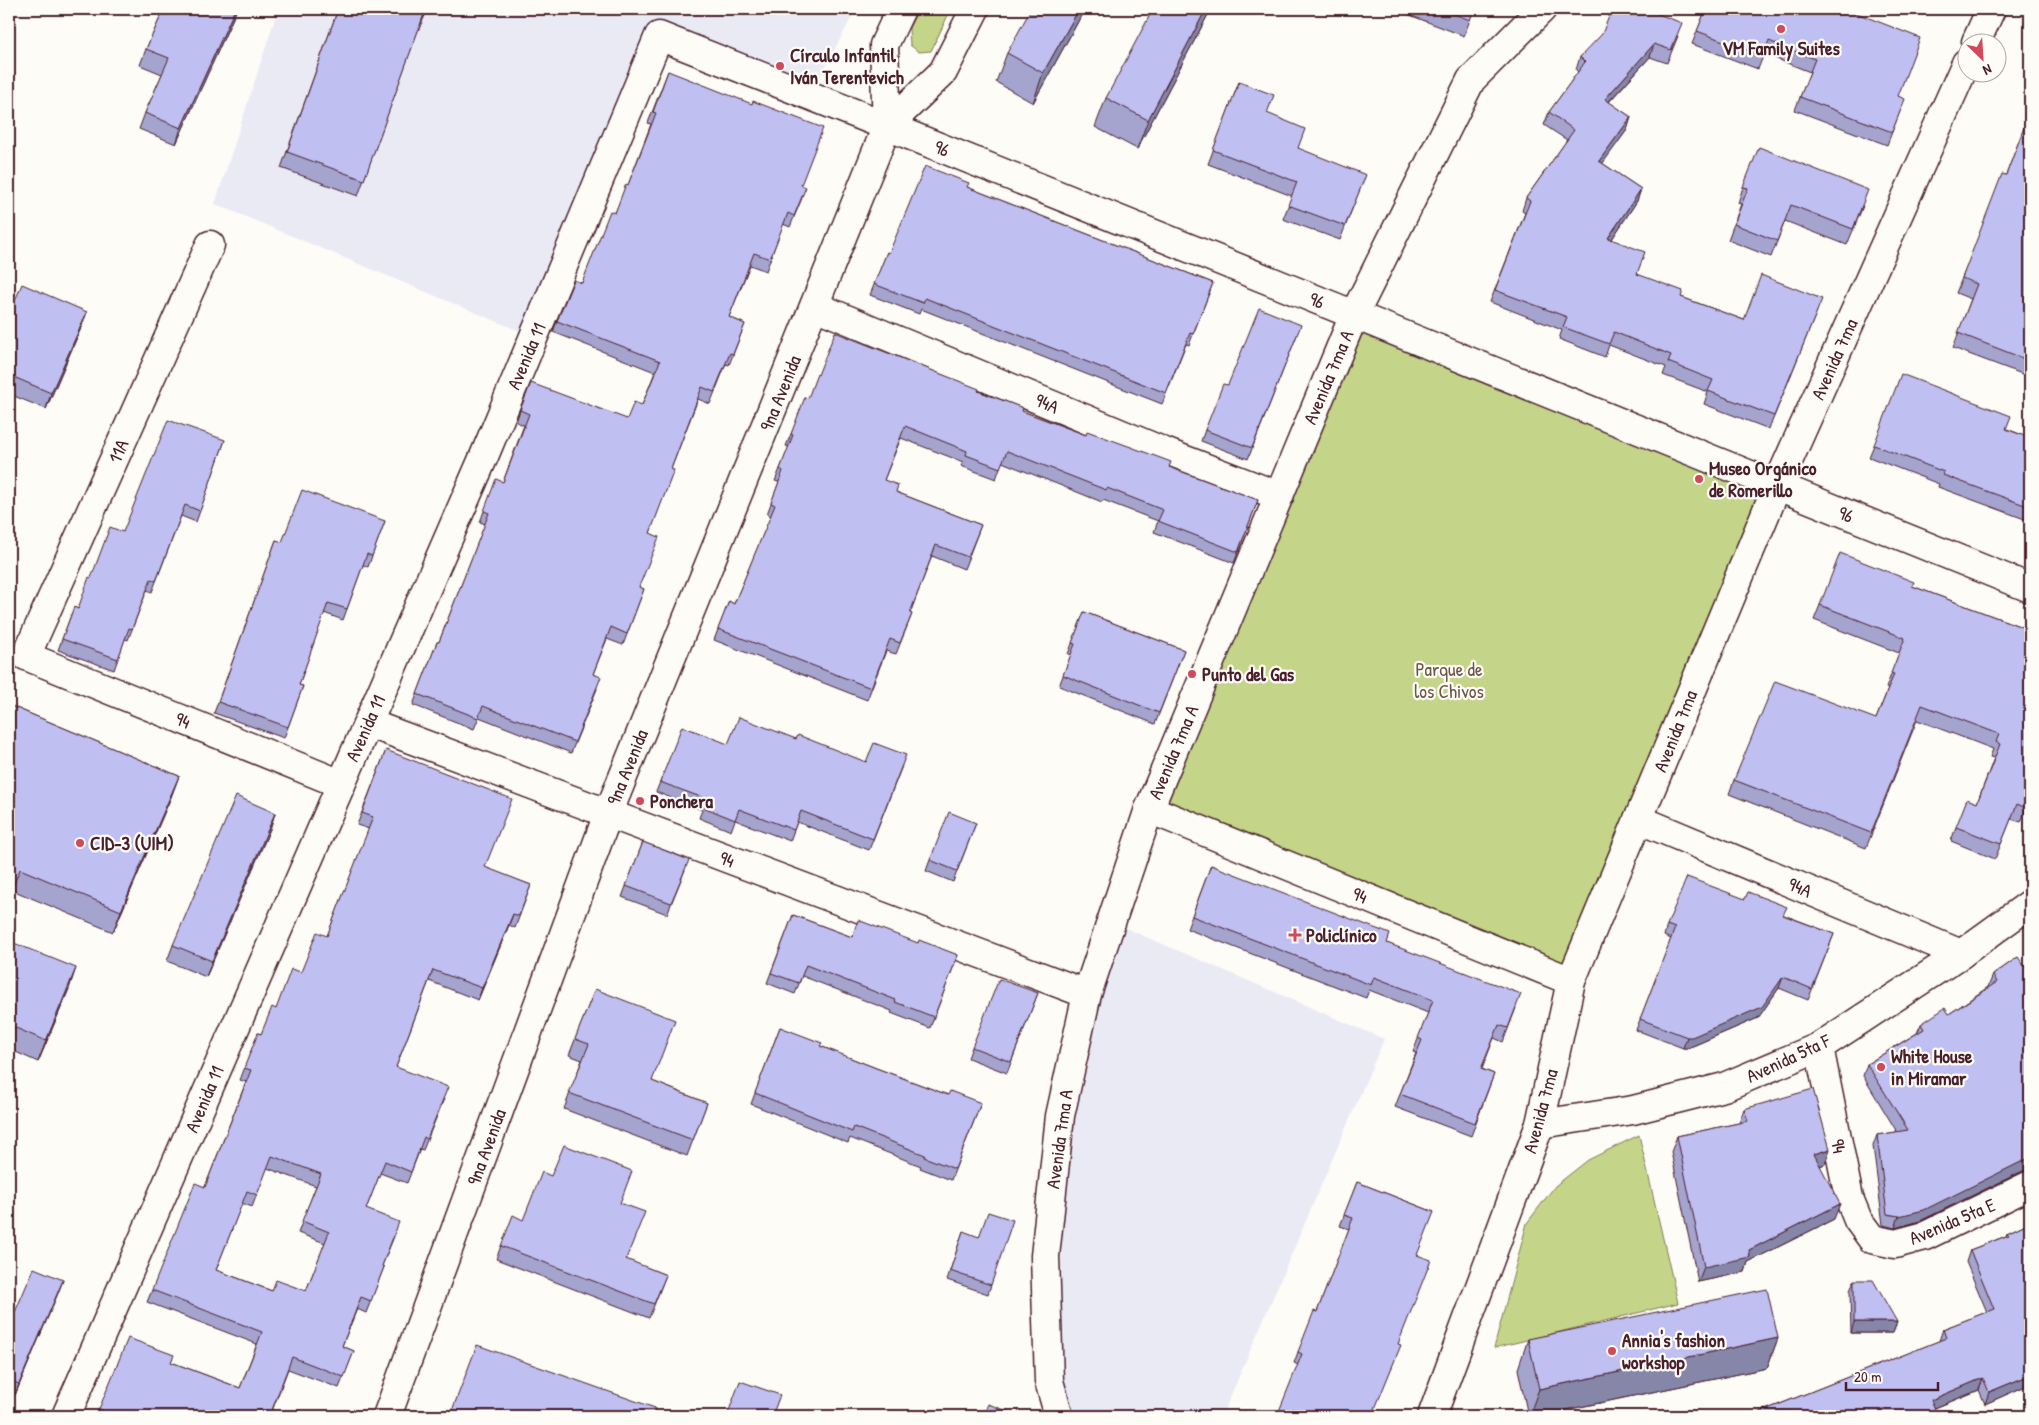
<svg xmlns="http://www.w3.org/2000/svg" width="2039" height="1425" font-family="'Patrick Hand',sans-serif">
<rect width="100%" height="100%" fill="#fdfcf7"/>
<filter id="ink" filterUnits="userSpaceOnUse"><feTurbulence type="fractalNoise" baseFrequency=".02" numOctaves="2"/><feDisplacementMap in="SourceGraphic" scale="10" xChannelSelector="R" yChannelSelector="G"/><feConvolveMatrix kernelMatrix="1 2 1 2 8 2 1 2 1" color-interpolation-filters="sRGB"/></filter>
<g filter="url(#ink)">
<g fill="#eaeaf5">
<polygon points="278,9 856,9 810,96 659,37 534,337 215,204"/>
<polygon points="1116,924 1384,1039 1222,1416 1059,1416 1049,1381 1060,1116"/>
</g>
<g fill="#c4d489" stroke="#877a5a">
<polygon points="919,9 951,9 931,51 919,52 910,45 909,28"/>
<polygon points="1354,315 1777,486 1571,981 1149,809"/>
<polygon points="1639,1135 1678,1303 1494,1348 1527,1223 1555,1186 1588,1160"/>
</g>
<g fill="none" stroke-linecap="round" stroke-linejoin="round">
<defs>
<g id="minor">
<polyline points="1976,42 1991,9"/>
<polyline points="210,245 26,656 341,784"/>
<polyline points="815,306 1167,453 1279,496"/>
<polyline points="368,723 1087,994"/>
<polyline points="1149,809 1571,981"/>
<polyline points="1638,819 1961,954"/>
<polyline points="1819,1047 1849,1198 1858,1220 1872,1239 1895,1244 1925,1236 2030,1185"/>
<polyline points="1540,1124 1633,1110 1724,1087 1819,1047 1961,954 2030,904"/>
<polyline points="66,1416 485,454 659,36 887,126 2030,588"/>
<polyline points="1059,1416 1049,1381 1045,1256 1060,1116 1087,994 1149,809 1354,315 1471,80 1542,9"/>
<polyline points="1432,1416 1540,1124 1571,981 1777,486 1966,63"/>
</g>
<g id="major">
<polyline points="887,126 943,72 975,9"/>
<polyline points="387,1416 608,814 887,126 884,45 901,9"/>
</g>
</defs>
<use href="#minor" stroke="#4a1f2b" stroke-width="31"/>
<use href="#major" stroke="#4a1f2b" stroke-width="31"/>
<use href="#minor" stroke="#fdfcf7" stroke-width="28"/>
<use href="#major" stroke="#fdfcf7" stroke-width="28"/>
</g>
<g fill="#a4a4cf" stroke="#4a1f2b" fill-rule="evenodd">
<polygon points="164,9 237,9 176,144 139,129 145,113 162,74 140,65 146,49"/>
<polygon points="338,9 417,33 358,196 281,168"/>
<polygon points="1085,9 1033,103 996,82 1007,53"/>
<polygon points="1211,9 1137,149 1095,127 1106,98"/>
<polygon points="1394,9 1474,9 1464,36"/>
<polygon points="1706,9 1898,96 1900,111 1887,145 1795,110 1810,72 1764,54 1758,69 1692,44"/>
<polygon points="1678,36 1667,63 1650,57 1609,102 1631,117 1627,130 1602,163 1641,189 1637,201 1612,239 1637,274 1681,297 1744,320 1817,311 1769,429 1704,404 1708,392 1663,375 1666,367 1609,345 1605,357 1559,339 1562,330 1490,302 1525,213 1522,211 1526,198 1567,140 1544,125 1549,112 1578,72 1576,70 1580,57"/>
<polygon points="668,71 801,185 802,198 790,227 783,224 766,271 750,265 729,317 745,324 729,365 726,364 710,404 698,399 671,469 650,533 639,587 644,589 623,645 607,639 593,674 597,689 571,753 479,717 474,729 413,705 437,642 439,642 485,524 480,522 484,511 503,482 524,425 516,422 520,410 627,419 642,405 655,372 553,332 557,321 582,283 628,185 651,124 648,123"/>
<polygon points="1239,82 1298,148 1360,189 1340,240 1283,219 1292,196 1208,164"/>
<polygon points="2030,112 2030,377 1953,348 1971,299 1956,293 1962,278 2006,175"/>
<polygon points="967,187 1213,283 1189,345 1186,344 1162,404 921,309 919,314 870,295 887,252 889,253"/>
<polygon points="1743,187 1863,206 1847,245 1785,221 1771,257 1728,240 1741,204 1738,203"/>
<polygon points="87,312 81,328 46,409 9,394 9,315"/>
<polygon points="1297,335 1248,459 1201,441 1205,430 1228,385"/>
<polygon points="978,391 1022,411 1258,500 1234,563 1154,532 1158,521 1103,500 1102,502 1002,462 996,479 961,466 963,462 901,438 884,480 896,492 981,525 964,569 932,556 910,613 912,614 896,654 886,651 867,700 714,640 729,601 734,604 771,516 767,514 779,482 775,481 789,447 786,446 791,434 808,398"/>
<polygon points="2007,429 2030,438 2030,521 1938,487 1939,484 1869,457 1874,445"/>
<polygon points="225,440 196,522 181,516 152,592 147,590 128,640 125,639 114,670 58,650 74,607 78,609 123,532"/>
<polygon points="385,521 368,567 363,565 343,620 324,613 299,685 303,686 284,738 214,713 276,540 282,542"/>
<polygon points="1912,586 2030,630 2030,798 2021,822 2011,819 1995,859 1951,841 1956,827 1977,803 1994,758 1990,757 1993,749 1917,720 1866,848 1729,794 1734,780 1876,719 1888,689 1886,688 1899,653 1814,620 1820,605"/>
<polygon points="1084,612 1184,650 1155,724 1059,686 1071,655 1068,654"/>
<polygon points="9,705 179,776 171,797 113,932 12,890 9,898"/>
<polygon points="796,739 866,762 902,766 869,850 797,822 790,841 735,820 731,831 699,818 702,810 656,792 660,782 728,744"/>
<path d="M386,750L485,868L531,885L515,928L509,925L478,1000L429,981L396,1067L444,1099L423,1150L420,1149L407,1183L380,1173L366,1209L395,1234L382,1266L384,1267L366,1313L357,1309L342,1346L354,1351L339,1388L288,1369L272,1411L287,1416H97L99,1409L171,1362L240,1388L257,1344L147,1302L152,1290L205,1187L246,1082L240,1080L258,1033L261,1034L276,1009L301,972L327,936L369,829L357,825ZM267,1168L316,1186L298,1233L325,1243L306,1291H272L216,1270L242,1203L252,1207Z"/>
<polygon points="275,813 270,829 206,977 167,961 173,945"/>
<polygon points="976,823 953,882 926,871 930,860"/>
<polygon points="643,842 685,870 667,914 622,897"/>
<polygon points="1211,865 1387,943 1516,1008 1503,1042 1494,1038 1482,1069 1494,1074 1471,1136 1395,1107 1416,1053 1413,1052 1428,1013 1369,990 1366,998 1187,929"/>
<polygon points="793,915 852,937 918,943 958,955 930,1028 891,1013 892,1011 802,976 795,994 767,983"/>
<polygon points="1784,915 1834,934 1808,1000 1779,988 1758,1018 1688,1048 1683,1048 1636,1030 1671,939 1664,936 1667,925"/>
<polygon points="9,941 69,989 38,1062 9,1049"/>
<polygon points="2018,957 2023,1171 1920,1221 1895,1228 1883,1225 1873,1146 1877,1135 1897,1132 1863,1076 1867,1064 1917,1033 1921,1024 1949,1014 1988,987 1993,975"/>
<polygon points="595,989 652,1081 707,1103 687,1156 564,1109 582,1060 569,1055"/>
<polygon points="1038,993 1007,1073 968,1058 972,1047"/>
<polygon points="780,1027 820,1046 876,1068 948,1095 981,1103 951,1180 920,1168 921,1166 850,1138 848,1143 751,1104"/>
<polygon points="1744,1109 1825,1164 1820,1166 1834,1219 1748,1262 1745,1272 1698,1282 1671,1152 1677,1136 1739,1123"/>
<polygon points="1357,1182 1434,1212 1298,1365 1294,1363 1298,1352 1317,1312 1349,1229 1340,1226"/>
<polygon points="620,1203 627,1260 666,1275 649,1318 496,1259 501,1246 523,1220"/>
<polygon points="2030,1222 2030,1384 1985,1404 1979,1390 1935,1408 1750,1416 1939,1341 1943,1329 1987,1312 1966,1262 1970,1250 2006,1236 2007,1233"/>
<polygon points="963,1231 991,1285 988,1294 947,1280"/>
<polygon points="63,1280 15,1395 9,1392 9,1326"/>
<polygon points="1854,1280 1897,1322 1893,1333 1851,1333 1850,1291"/>
<polygon points="1778,1338 1767,1368 1537,1416 1528,1416 1518,1369 1528,1339"/>
</g>
<g fill="#8686a9" stroke="#4a1f2b">
<polygon points="235,9 237,9 176,144 181,128"/>
<polygon points="427,9 428,9 417,33 423,17"/>
<polygon points="1079,9 1085,9 1033,103 1043,73"/>
<polygon points="1206,9 1211,9 1137,149 1148,120"/>
<polygon points="1654,44 1650,57 1600,111 1605,99"/>
<polygon points="1631,117 1627,130 1595,174 1599,161"/>
<polygon points="1641,189 1637,201 1604,251 1608,238"/>
<polygon points="87,312 81,328 46,409 51,393"/>
<polygon points="179,776 171,797 113,932 121,911"/>
<polygon points="275,813 270,829 206,977 212,961"/>
<polygon points="513,914 509,925 478,1000 482,988"/>
<polygon points="76,968 69,989 38,1062 46,1041"/>
<polygon points="1783,977 1779,988 1758,1018 1688,1048 1683,1048 1687,1037"/>
<polygon points="1830,1149 1825,1164 1809,1169 1814,1154"/>
<polygon points="2027,1159 2030,1159 2030,1170 2023,1171 1920,1221 1895,1228 1899,1216"/>
<polygon points="1840,1204 1834,1219 1748,1262 1745,1272 1698,1282 1704,1267 1749,1250"/>
<polygon points="63,1280 59,1291 15,1395 19,1384"/>
<polygon points="1854,1322 1897,1322 1893,1333 1851,1333"/>
<polygon points="1778,1338 1767,1368 1537,1416 1529,1416 1539,1389"/>
<polygon points="2030,1375 2030,1384 1985,1404 1989,1392"/>
<polygon points="1983,1378 1979,1390 1927,1411 1931,1400"/>
</g>
<g fill="#bfbff1" stroke="#4a1f2b" fill-rule="evenodd">
<polygon points="164,9 235,9 181,128 145,113 169,58 146,49"/>
<polygon points="338,9 427,9 423,17 364,180 287,152"/>
<polygon points="1031,9 1079,9 1043,73 1007,53"/>
<polygon points="1153,9 1206,9 1148,120 1106,98"/>
<polygon points="1441,9 1474,9 1470,20"/>
<polygon points="1612,9 1645,9 1682,23 1671,50 1654,44 1605,99 1631,117 1599,161 1641,189 1608,238 1645,252 1637,274 1683,291 1681,297 1744,320 1761,275 1822,299 1774,416 1708,391 1713,380 1668,362 1671,355 1614,332 1609,344 1563,327 1567,317 1495,290 1530,201 1526,198 1574,130 1549,112 1585,62 1580,57 1602,34"/>
<polygon points="1706,9 1846,9 1920,38 1898,96 1905,99 1892,132 1800,97 1815,59 1769,41 1763,56 1697,31"/>
<polygon points="668,71 752,104 753,101 823,128 801,185 806,187 794,216 788,213 770,259 754,253 729,317 745,324 733,354 730,353 714,392 702,387 671,469 674,470 650,533 659,537 639,587 644,589 627,634 611,627 593,674 601,677 575,742 483,706 478,718 417,694 437,642 439,642 489,513 484,511 496,479 503,482 529,414 520,410 531,383 627,419 634,402 642,405 660,361 557,321 574,280 582,283 610,211 615,213 626,184 628,185 656,113 653,112"/>
<polygon points="1239,82 1274,95 1267,113 1305,129 1298,148 1366,175 1345,226 1288,205 1297,182 1213,150"/>
<polygon points="2030,112 2030,361 1958,333 1977,284 1962,278 2002,174 2006,175"/>
<polygon points="1759,147 1868,190 1853,229 1791,205 1777,241 1734,224 1748,188 1743,187"/>
<polygon points="925,166 969,183 967,187 1213,283 1193,334 1190,333 1166,393 925,298 923,303 874,284 887,252 889,253"/>
<polygon points="22,284 87,312 51,393 9,375 9,315"/>
<polygon points="1259,308 1301,325 1252,448 1205,430 1223,384 1228,385"/>
<polygon points="835,332 979,389 978,391 1023,408 1022,411 1086,435 1087,431 1131,447 1171,462 1169,467 1258,500 1238,552 1158,521 1163,510 1107,488 1106,490 1007,451 1000,468 966,455 967,451 905,426 884,480 898,485 896,492 981,525 968,557 936,545 910,613 912,614 900,643 890,639 871,688 718,629 729,601 734,604 775,505 771,503 783,471 780,469 793,435 791,434 805,397 808,398 817,374 818,375"/>
<polygon points="1901,374 2011,416 2006,429 2030,438 2030,507 1943,475 1944,472 1874,445"/>
<polygon points="168,420 225,440 200,511 185,505 156,581 151,579 132,629 129,628 118,659 62,639 74,607 78,609 89,577 91,578 110,527 123,532"/>
<polygon points="302,490 385,521 372,556 367,554 347,609 328,603 299,685 303,686 288,727 218,702 276,540 282,542"/>
<polygon points="1840,553 1914,582 1912,586 2030,630 2030,797 2026,808 2017,804 2001,844 1956,827 1967,799 1977,803 2000,744 1996,742 1999,734 1922,705 1871,833 1734,780 1775,681 1876,719 1894,674 1891,673 1905,638 1820,605"/>
<polygon points="1084,612 1184,650 1159,713 1063,675 1075,644 1072,643"/>
<polygon points="9,705 179,776 121,911 20,869 9,896"/>
<polygon points="739,717 796,739 798,735 866,762 874,743 906,755 873,839 801,811 794,830 739,809 735,820 703,807 706,799 660,782 682,726 728,744"/>
<path d="M386,750L512,799L485,867L531,885L519,916L513,914L482,988L433,970L396,1067L448,1087L427,1139L424,1137L411,1172L385,1161L366,1209L399,1222L382,1266L384,1267L371,1301L361,1297L342,1346L354,1351L344,1377L292,1357L272,1410L287,1416H118L99,1409L128,1338L174,1355L171,1362L240,1388L262,1332L152,1290L195,1183L205,1187L251,1070L244,1068L258,1033L261,1034L272,1007L276,1009L291,969L301,972L317,932L327,936L373,817L362,813ZM272,1156L321,1174L302,1221L329,1232L306,1291L276,1280L272,1291L216,1270L247,1191L257,1195Z"/>
<polygon points="236,796 275,813 212,961 173,945"/>
<polygon points="949,812 976,823 957,871 930,860"/>
<polygon points="643,842 689,860 671,903 626,886"/>
<polygon points="1211,865 1390,934 1387,943 1521,994 1508,1028 1499,1025 1481,1069 1494,1074 1475,1123 1400,1094 1422,1040 1418,1038 1433,1000 1374,977 1371,985 1192,916"/>
<polygon points="1687,877 1745,899 1748,892 1787,907 1783,915 1834,934 1812,989 1783,977 1762,1007 1692,1037 1687,1037 1640,1019 1675,928 1667,925"/>
<polygon points="793,915 852,937 858,920 918,943 919,940 958,955 934,1017 895,1002 896,1000 806,965 799,983 771,973"/>
<polygon points="9,941 76,968 46,1041 9,1025"/>
<polygon points="2018,957 2030,974 2030,1159 2027,1159 1924,1210 1899,1216 1887,1214 1877,1135 1908,1130 1867,1064 1924,1029 1921,1024 1945,1008 1949,1014 1997,982 1993,975"/>
<polygon points="999,979 1038,993 1011,1062 972,1047"/>
<polygon points="595,989 675,1020 652,1081 707,1103 693,1140 569,1093 589,1044 575,1039"/>
<polygon points="780,1027 822,1043 820,1046 876,1068 948,1095 950,1091 981,1103 955,1169 924,1157 925,1155 854,1127 852,1132 755,1093"/>
<polygon points="1813,1089 1830,1149 1814,1154 1840,1204 1749,1250 1750,1257 1704,1267 1677,1136 1748,1121 1744,1109"/>
<polygon points="564,1145 632,1171 620,1203 645,1212 626,1259 666,1275 654,1304 501,1246 513,1215 523,1220 542,1172 551,1176"/>
<polygon points="1357,1182 1434,1212 1417,1255 1431,1260 1398,1344 1401,1345 1372,1416 1277,1416 1302,1354 1298,1352 1314,1311 1317,1312 1353,1218 1344,1215"/>
<polygon points="988,1212 1013,1220 991,1285 950,1271 963,1231 979,1237"/>
<polygon points="2030,1222 2030,1375 1989,1392 1983,1378 1931,1400 1938,1416 1750,1416 1946,1338 1943,1329 1994,1309 1970,1250 2009,1235 2007,1233"/>
<polygon points="34,1268 63,1280 19,1384 9,1380 9,1326"/>
<polygon points="1854,1280 1873,1280 1897,1322 1854,1322"/>
<polygon points="1767,1289 1778,1338 1539,1389 1528,1339"/>
<polygon points="477,1345 655,1408 652,1416 450,1416"/>
<polygon points="740,1381 780,1395 772,1416 727,1416"/>
<polygon points="988,1404 1021,1416 983,1416"/>
</g>
</g>
<g fill="#d1495b" stroke="#fdfcf7" stroke-width="2">
<circle cx="1781" cy="29" r="5"/>
<circle cx="780" cy="66" r="5"/>
<circle cx="1699" cy="479" r="5"/>
<circle cx="1192" cy="674" r="5"/>
<circle cx="640" cy="801" r="5"/>
<circle cx="80" cy="843" r="5"/>
<path d="M1292.5 927.5h5v5h5v5h-5v5h-5v-5h-5v-5h5z"/>
<circle cx="1881" cy="1067" r="5"/>
<circle cx="1612" cy="1351" r="5"/>
</g>
<g text-anchor="middle" stroke-width="4.5" stroke-linejoin="round" paint-order="stroke">
<g font-size="19" font-weight="bold" fill="#4a1f2b" stroke="#fdfcf7" text-anchor="start">
<text x="1781" y="55" text-anchor="middle">VM Family Suites</text>
<text x="790" y="62">Círculo Infantil<tspan x="790" dy="22">Iván Terentevich</tspan></text>
<text x="1709" y="475">Museo Orgánico<tspan x="1709" dy="22">de Romerillo</tspan></text>
<text x="1202" y="681">Punto del Gas</text>
<text x="650" y="808">Ponchera</text>
<text x="90" y="850">CID-3 (UIM)</text>
<text x="1306" y="942">Policlínico</text>
<text x="1891" y="1063">White House<tspan x="1891" dy="22">in Miramar</tspan></text>
<text x="1622" y="1347">Annia's fashion<tspan x="1622" dy="22">workshop</tspan></text>
</g>
<g font-size="19" fill="#4a1f2b" stroke="#fdfcf7">
<text transform="translate(942 148) rotate(22)" y="7">96</text>
<text transform="translate(1317 300) rotate(22)" y="7">96</text>
<text transform="translate(526 356) rotate(-67)" y="7">Avenida 11</text>
<text transform="translate(1834 359) rotate(-66)" y="7">Avenida 7ma</text>
<text transform="translate(1328 377) rotate(-67)" y="7">Avenida 7ma A</text>
<text transform="translate(780 393) rotate(-68)" y="7">9na Avenida</text>
<text transform="translate(1047 403) rotate(23)" y="7">94A</text>
<text transform="translate(118 451) rotate(-66)" y="7">11A</text>
<text transform="translate(1846 514) rotate(22)" y="7">96</text>
<text transform="translate(183 720) rotate(22)" y="7">94</text>
<text transform="translate(365 728) rotate(-66)" y="7">Avenida 11</text>
<text transform="translate(1675 731) rotate(-68)" y="7">Avenida 7ma</text>
<text transform="translate(1173 752) rotate(-67)" y="7">Avenida 7ma A</text>
<text transform="translate(627 767) rotate(-68)" y="7">9na Avenida</text>
<text transform="translate(727 859) rotate(21)" y="7">94</text>
<text transform="translate(1800 887) rotate(23)" y="7">94A</text>
<text transform="translate(1360 895) rotate(22)" y="7">94</text>
<text transform="translate(1788 1058) rotate(-25)" y="7">Avenida 5ta F</text>
<text transform="translate(204 1099) rotate(-67)" y="7">Avenida 11</text>
<text transform="translate(1540 1111) rotate(-75)" y="7">Avenida 7ma</text>
<text transform="translate(1059 1139) rotate(-82)" y="7">Avenida 7ma A</text>
<text transform="translate(1839 1146) rotate(79)" y="7">94</text>
<text transform="translate(486 1147) rotate(-70)" y="7">9na Avenida</text>
<text transform="translate(1952 1221) rotate(-23)" y="7">Avenida 5ta E</text>
</g>
<g font-size="19" fill="#6f5547" stroke="#fdfcf7">
<text x="1449" y="676">Parque de<tspan x="1449" dy="22">los Chivos</tspan></text>
</g>
</g>
<rect width="2039" height="1425" fill="none" stroke="#fdfcf7" stroke-width="30"/>
<rect x="15" y="15" width="2009" height="1395" fill="none" stroke="#4a1f2b" stroke-width="2" filter="url(#ink)"/>
<g transform="translate(1982 58) rotate(155)"><circle r="24" fill="#fdfcf7" stroke="#b5a4a5"/>
<path d="M0-4L9 19L0 12L-9 19Z" fill="#d1495b"/>
<text y="-8" font-size="14" font-weight="bold" text-anchor="middle" fill="#4a1f2b">N</text>
</g>
<path d="M1846 1382v8h92v-8" fill="none" stroke="#4a1f2b" stroke-width="2.5"/>
<text x="1854" y="1382" font-size="15" fill="#4a1f2b" stroke="#fdfcf7" stroke-width="4" paint-order="stroke">20 m</text>
</svg>
